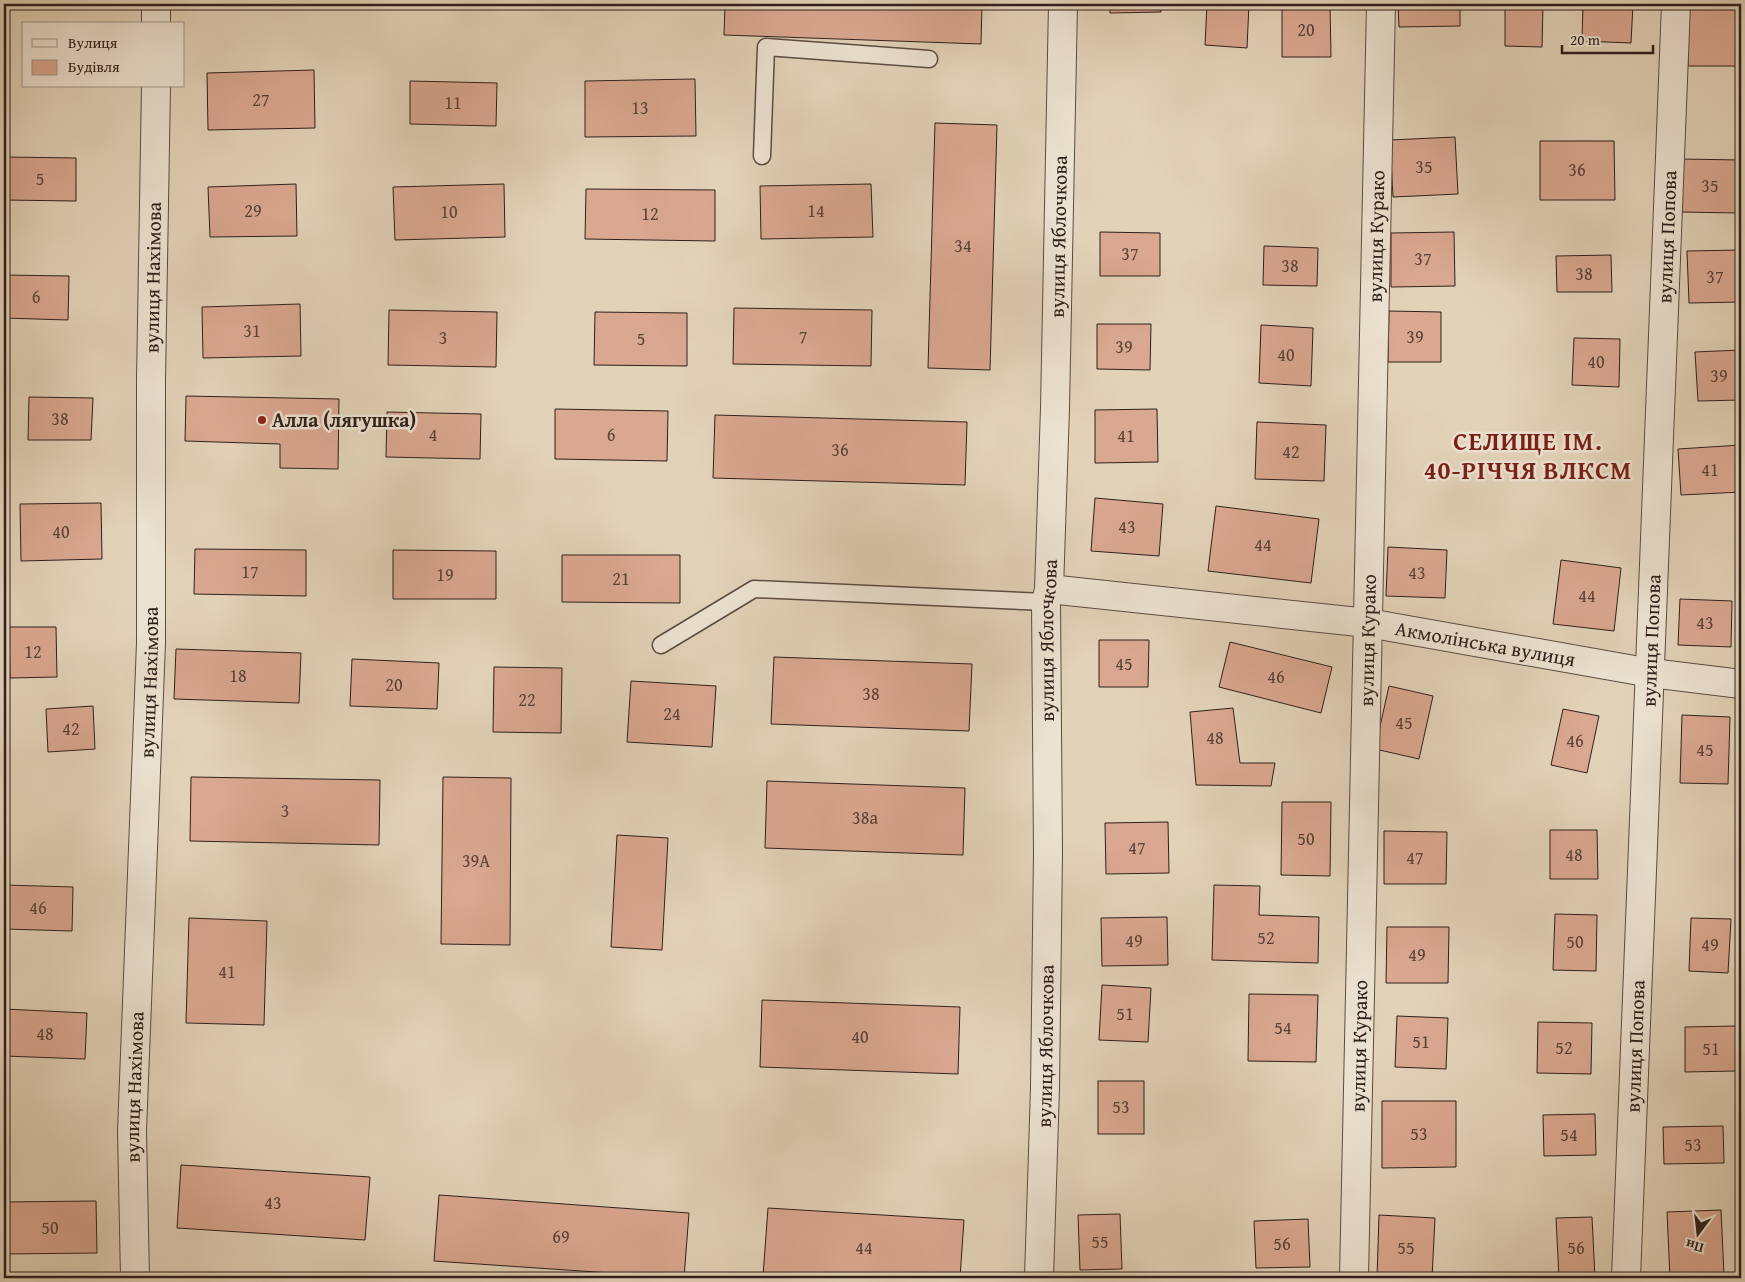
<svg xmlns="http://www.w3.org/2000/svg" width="1745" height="1282" font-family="'Gentium Book Plus',serif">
<rect width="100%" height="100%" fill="#e2d2b8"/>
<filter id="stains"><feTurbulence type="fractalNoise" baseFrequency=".004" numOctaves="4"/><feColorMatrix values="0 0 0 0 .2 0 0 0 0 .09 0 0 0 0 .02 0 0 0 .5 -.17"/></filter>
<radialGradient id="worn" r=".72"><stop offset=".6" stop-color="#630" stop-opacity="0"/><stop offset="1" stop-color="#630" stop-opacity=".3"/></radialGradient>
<g fill="#daa790" stroke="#2e201b">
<polygon points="725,4 982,4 981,44 724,35"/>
<polygon points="1110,4 1161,4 1161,12 1110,13"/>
<polygon points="1207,4 1249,4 1247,48 1205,45"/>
<polygon points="1282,4 1330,4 1331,57 1282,57"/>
<polygon points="1398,4 1460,4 1460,26 1399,27"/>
<polygon points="1505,4 1543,4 1542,47 1505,46"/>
<polygon points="1583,4 1633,4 1631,43 1582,41"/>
<polygon points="1687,4 1739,4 1738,66 1688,66"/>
<polygon points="314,70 315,128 208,130 207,73"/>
<polygon points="695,79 696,136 585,137 585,81"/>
<polygon points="410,81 497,83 496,126 410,124"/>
<polygon points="935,123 997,125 990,370 928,368"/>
<polygon points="1455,137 1458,194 1393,197 1390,140"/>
<polygon points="1540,141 1614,141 1615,200 1540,200"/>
<polygon points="4,157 76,158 76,201 4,200"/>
<polygon points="1682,159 1740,160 1739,213 1681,212"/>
<polygon points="296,184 297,236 210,237 208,187"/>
<polygon points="504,184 505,237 395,240 393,187"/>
<polygon points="871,184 873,237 761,239 760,186"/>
<polygon points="586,189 715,190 715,241 585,239"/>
<polygon points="1100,232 1160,233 1160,276 1100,276"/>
<polygon points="1454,232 1455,286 1391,287 1391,233"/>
<polygon points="1264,246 1318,248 1317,286 1263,285"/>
<polygon points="1741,250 1741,302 1689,303 1687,251"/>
<polygon points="1611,255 1612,292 1557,292 1556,256"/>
<polygon points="4,275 69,276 68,320 4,318"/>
<polygon points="300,304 301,356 203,358 202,307"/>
<polygon points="734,308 872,310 871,366 733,364"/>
<polygon points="389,310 497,312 496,367 388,365"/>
<polygon points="1389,311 1441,312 1441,362 1388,362"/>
<polygon points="595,312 687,313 687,366 594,365"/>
<polygon points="1097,324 1151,324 1150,370 1097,369"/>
<polygon points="1261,325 1313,328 1311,386 1259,383"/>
<polygon points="1574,338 1620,339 1619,387 1572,385"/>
<polygon points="1741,350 1741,400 1698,401 1695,352"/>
<polygon points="186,396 339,399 338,469 280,468 280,444 185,441"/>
<polygon points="29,397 93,398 91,440 28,440"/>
<polygon points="555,409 668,411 667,461 555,459"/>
<polygon points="1157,409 1158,462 1095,463 1095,410"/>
<polygon points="387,412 481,414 480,459 386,457"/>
<polygon points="715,415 967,422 965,485 713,478"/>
<polygon points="1257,422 1326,425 1324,481 1255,479"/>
<polygon points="1741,445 1741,492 1681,495 1678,449"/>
<polygon points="1095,498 1163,504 1159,556 1091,551"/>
<polygon points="101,503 102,559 21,561 20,504"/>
<polygon points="1216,506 1319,519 1311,583 1208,571"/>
<polygon points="1388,547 1447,550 1445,598 1386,596"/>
<polygon points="195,549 306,550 306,596 194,594"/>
<polygon points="393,550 496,551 496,599 393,599"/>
<polygon points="562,555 680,555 680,603 562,602"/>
<polygon points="1561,560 1621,568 1614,631 1553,624"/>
<polygon points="1680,599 1732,601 1731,647 1678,645"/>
<polygon points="9,627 56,627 57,677 10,678"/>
<polygon points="1099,640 1149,640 1148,687 1099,687"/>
<polygon points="1230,642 1332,667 1321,713 1219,687"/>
<polygon points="176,649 301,653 299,703 174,699"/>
<polygon points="774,657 972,664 969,731 771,724"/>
<polygon points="352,659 439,663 437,709 350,706"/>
<polygon points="494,667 562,668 561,733 493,732"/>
<polygon points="631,681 716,686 712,747 627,742"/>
<polygon points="1389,686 1433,696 1419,759 1375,749"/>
<polygon points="93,706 95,749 48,752 46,709"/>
<polygon points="1233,708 1240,763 1275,763 1271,786 1196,785 1190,712"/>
<polygon points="1563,709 1599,716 1587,773 1551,765"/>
<polygon points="1682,715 1730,717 1728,784 1680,783"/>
<polygon points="191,777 380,780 379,845 190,841"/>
<polygon points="443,777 511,778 510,945 441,944"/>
<polygon points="767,781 965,788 963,855 765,848"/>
<polygon points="1282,802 1331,802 1330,876 1281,875"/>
<polygon points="1168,822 1169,873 1106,874 1105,823"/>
<polygon points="1550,830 1597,830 1598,879 1550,879"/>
<polygon points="1384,831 1447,832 1446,884 1384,884"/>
<polygon points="617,835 668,838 662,950 611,947"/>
<polygon points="4,885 73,887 72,931 4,929"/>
<polygon points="1214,885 1260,886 1259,915 1319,917 1318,963 1212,960"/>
<polygon points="1555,914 1597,915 1596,971 1553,970"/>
<polygon points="1167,917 1168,965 1102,966 1101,918"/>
<polygon points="189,918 267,921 264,1025 186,1023"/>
<polygon points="1691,918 1731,919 1728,973 1689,971"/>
<polygon points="1387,927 1449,927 1448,983 1386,983"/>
<polygon points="1102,985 1151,988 1148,1042 1099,1040"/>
<polygon points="1249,994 1318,995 1316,1062 1248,1061"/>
<polygon points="762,1000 960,1007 958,1074 760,1067"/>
<polygon points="4,1009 87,1013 85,1059 4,1056"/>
<polygon points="1397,1016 1448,1018 1446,1069 1395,1067"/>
<polygon points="1538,1022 1592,1023 1591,1074 1537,1073"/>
<polygon points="1736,1026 1737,1071 1685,1072 1685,1027"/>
<rect x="1098" y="1081" width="46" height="53"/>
<polygon points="1382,1101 1456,1101 1456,1167 1382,1168"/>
<polygon points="1595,1114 1596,1155 1544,1156 1543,1115"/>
<polygon points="1723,1126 1724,1163 1664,1164 1663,1127"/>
<polygon points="181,1165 370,1177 365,1240 177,1228"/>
<polygon points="439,1195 689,1213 684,1278 434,1261"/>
<polygon points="96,1201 97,1253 4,1254 4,1202"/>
<polygon points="768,1208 964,1220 960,1278 796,1278 763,1276"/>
<polygon points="1721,1210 1724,1275 1670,1278 1667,1212"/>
<polygon points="1120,1214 1122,1269 1080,1270 1078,1215"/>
<polygon points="1379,1215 1435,1218 1432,1278 1377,1278"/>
<polygon points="1592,1217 1595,1278 1559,1278 1556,1218"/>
<polygon points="1308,1219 1310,1267 1256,1268 1254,1221"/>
</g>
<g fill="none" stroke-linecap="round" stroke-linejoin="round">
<defs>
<g id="service">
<polyline points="762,156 766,47 929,59"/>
<polyline points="661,645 754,589 1046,602"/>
</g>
<g id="minor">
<polyline points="156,24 156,4"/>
<path id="s1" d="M1049,589L1368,623L1651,673L1741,684"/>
<path id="s2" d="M135,1278L132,1131L151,643V380L156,86"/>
<path id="s3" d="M1039,1278L1045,1088L1048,853L1046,602L1049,589L1055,408L1063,4"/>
<path id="s4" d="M1354,1278L1381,4"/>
<path id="s5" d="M1626,1278L1676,4"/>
</g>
</defs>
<use href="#service" stroke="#5b4c42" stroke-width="19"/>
<use href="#minor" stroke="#5b4c42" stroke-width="30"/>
<use href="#service" stroke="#ece2d1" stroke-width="16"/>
<use href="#minor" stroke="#ece2d1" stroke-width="28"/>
</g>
<circle fill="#8f2418" stroke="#ece2d1" stroke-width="2" cx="262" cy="420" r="5"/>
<g text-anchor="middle" stroke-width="5" stroke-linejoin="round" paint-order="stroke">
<g font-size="18" fill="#594238">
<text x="1306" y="36">20</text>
<text x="261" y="106">27</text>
<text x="453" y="109">11</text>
<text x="640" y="114">13</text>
<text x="1424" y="173">35</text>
<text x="1577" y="176">36</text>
<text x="40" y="185">5</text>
<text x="1710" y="192">35</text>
<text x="253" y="217">29</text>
<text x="816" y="217">14</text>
<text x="449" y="218">10</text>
<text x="650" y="220">12</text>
<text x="963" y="252">34</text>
<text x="1130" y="260">37</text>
<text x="1423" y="265">37</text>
<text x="1290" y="272">38</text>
<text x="1584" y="280">38</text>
<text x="1715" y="283">37</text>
<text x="36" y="303">6</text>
<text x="252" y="337">31</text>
<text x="803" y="343">7</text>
<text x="1415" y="343">39</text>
<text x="443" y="344">3</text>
<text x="641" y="345">5</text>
<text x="1124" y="353">39</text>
<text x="1286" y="361">40</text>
<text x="1596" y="368">40</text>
<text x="1719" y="382">39</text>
<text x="60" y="425">38</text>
<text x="433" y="441">4</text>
<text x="611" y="441">6</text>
<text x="1126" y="442">41</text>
<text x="840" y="456">36</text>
<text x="1291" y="458">42</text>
<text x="1710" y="476">41</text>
<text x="1127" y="533">43</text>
<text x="61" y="538">40</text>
<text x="1263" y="551">44</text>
<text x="250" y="578">17</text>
<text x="1417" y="579">43</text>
<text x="445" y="581">19</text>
<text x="621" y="585">21</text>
<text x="1587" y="602">44</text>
<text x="1705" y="629">43</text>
<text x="33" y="658">12</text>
<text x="1124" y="670">45</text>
<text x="238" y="682">18</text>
<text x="1276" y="683">46</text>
<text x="394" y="691">20</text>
<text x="871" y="700">38</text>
<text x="527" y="706">22</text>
<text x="672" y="720">24</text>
<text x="1404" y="729">45</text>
<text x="71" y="735">42</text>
<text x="1215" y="744">48</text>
<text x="1575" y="747">46</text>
<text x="1705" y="756">45</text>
<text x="285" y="817">3</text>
<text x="865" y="824">38а</text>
<text x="1306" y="845">50</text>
<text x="1137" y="854">47</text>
<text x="1574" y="861">48</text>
<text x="1415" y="864">47</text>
<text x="476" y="867">39А</text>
<text x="38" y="914">46</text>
<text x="1266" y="944">52</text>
<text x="1134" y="947">49</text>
<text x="1575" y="948">50</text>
<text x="1710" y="951">49</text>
<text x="1417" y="961">49</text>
<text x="227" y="978">41</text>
<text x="1125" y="1020">51</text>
<text x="1283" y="1034">54</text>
<text x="45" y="1040">48</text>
<text x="860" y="1043">40</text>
<text x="1421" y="1048">51</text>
<text x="1564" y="1054">52</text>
<text x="1711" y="1055">51</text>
<text x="1121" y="1113">53</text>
<text x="1419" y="1140">53</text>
<text x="1569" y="1141">54</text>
<text x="1693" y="1151">53</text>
<text x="273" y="1209">43</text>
<text x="50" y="1234">50</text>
<text x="561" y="1243">69</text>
<text x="1100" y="1248">55</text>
<text x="1282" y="1250">56</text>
<text x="864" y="1254">44</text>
<text x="1406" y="1254">55</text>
<text x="1576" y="1254">56</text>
</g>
<g font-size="20" fill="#2e201b" stroke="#ece2d1">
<text dy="7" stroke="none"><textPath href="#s3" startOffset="1042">вулиця Яблочкова</textPath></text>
<text dy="7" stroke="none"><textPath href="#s4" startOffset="1042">вулиця Курако</textPath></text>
<text dy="7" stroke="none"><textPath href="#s5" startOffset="1042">вулиця Попова</textPath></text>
<text dy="7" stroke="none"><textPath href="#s2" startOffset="1001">вулиця Нахімова</textPath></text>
<text dy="7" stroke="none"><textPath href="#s3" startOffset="638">вулиця Яблочкова</textPath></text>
<text dy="7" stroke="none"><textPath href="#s4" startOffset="638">вулиця Курако</textPath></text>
<text dy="7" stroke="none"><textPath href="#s5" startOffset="638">вулиця Попова</textPath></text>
<text dy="7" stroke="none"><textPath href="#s1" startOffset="440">Акмолінська вулиця</textPath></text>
<text dy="7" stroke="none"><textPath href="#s2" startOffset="596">вулиця Нахімова</textPath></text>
<text dy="7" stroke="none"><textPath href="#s3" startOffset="232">вулиця Яблочкова</textPath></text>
<text dy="7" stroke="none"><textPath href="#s4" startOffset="232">вулиця Курако</textPath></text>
<text dy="7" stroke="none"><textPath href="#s5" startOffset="232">вулиця Попова</textPath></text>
<text dy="7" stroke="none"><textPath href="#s2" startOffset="191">вулиця Нахімова</textPath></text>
</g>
<g font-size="20" font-weight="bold" fill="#2e201b" stroke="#ece2d1" text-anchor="start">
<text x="272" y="427">Алла (лягушка)</text>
</g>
<g font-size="25" font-weight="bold" letter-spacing="1" fill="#7a1f14" stroke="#ece2d1">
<text x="1528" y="450">СЕЛИЩЕ ІМ.<tspan x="1528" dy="29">40-РІЧЧЯ ВЛКСМ</tspan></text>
</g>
</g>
<rect width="1745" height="1282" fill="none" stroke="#e2d2b8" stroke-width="20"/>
<rect x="5" y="5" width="1735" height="1272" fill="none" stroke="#2e201b" stroke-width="2.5"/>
<rect x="10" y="10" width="1725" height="1262" fill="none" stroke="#2e201b"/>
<rect x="22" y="22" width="162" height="65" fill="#ece2d1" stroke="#a09488"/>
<rect x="32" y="39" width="25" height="8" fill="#ece2d1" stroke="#a09488"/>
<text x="68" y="48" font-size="15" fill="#2e201b">Вулиця</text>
<rect x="32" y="60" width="25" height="15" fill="#daa790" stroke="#a09488"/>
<text x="68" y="72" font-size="15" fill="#2e201b">Будівля</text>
<g transform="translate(1698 1234) rotate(195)" stroke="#ece2d1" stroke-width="4" paint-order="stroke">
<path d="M0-4L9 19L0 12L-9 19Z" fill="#2e201b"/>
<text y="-8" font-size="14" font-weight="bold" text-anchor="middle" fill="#2e201b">Пн</text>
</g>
<path d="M1562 45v8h91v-8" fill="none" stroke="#2e201b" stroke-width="2.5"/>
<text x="1570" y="45" font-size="15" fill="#2e201b" stroke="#ece2d1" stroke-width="4" paint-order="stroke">20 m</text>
<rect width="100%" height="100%" filter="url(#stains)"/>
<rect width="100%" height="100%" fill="url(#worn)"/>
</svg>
